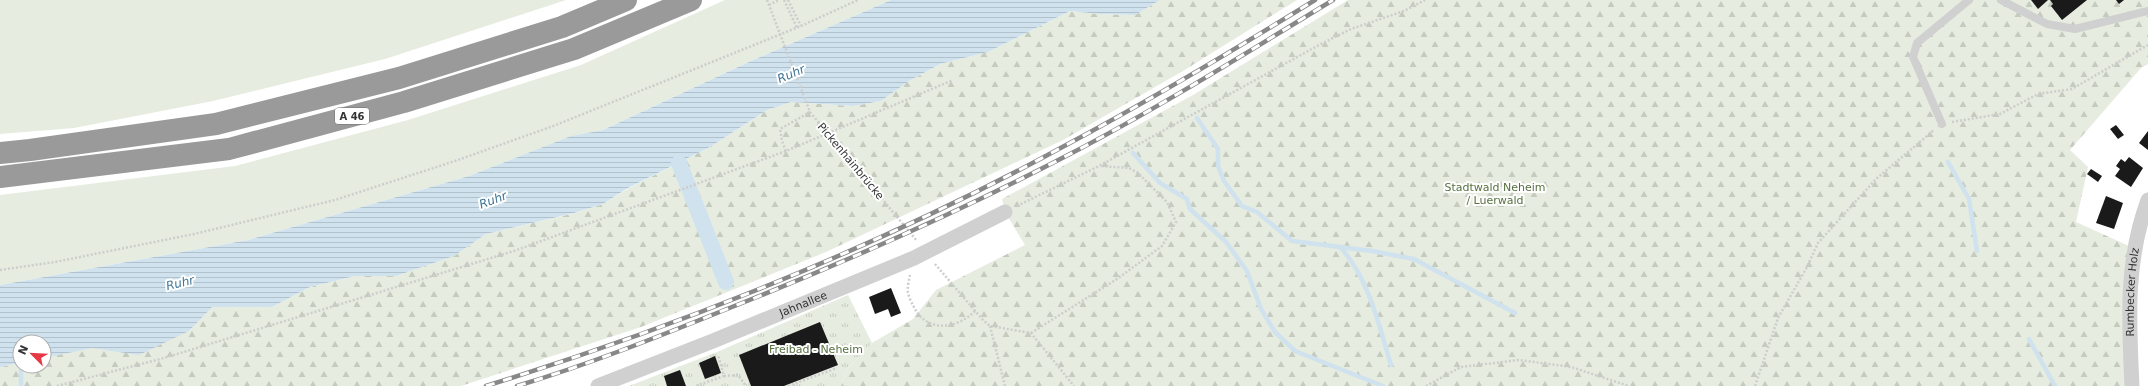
<svg xmlns="http://www.w3.org/2000/svg" width="2148" height="386" font-family="'DejaVu Sans',sans-serif">
<defs>
<pattern id="forest-firs" width="22" height="20" patternUnits="userSpaceOnUse"><rect width="22" height="20" fill="#e6ecdf"/><path d="M5 1l3.5 6h-7zM16 11l3.5 6h-7z" fill="#c6cbc0"/></pattern>
<pattern id="park-tufts" width="24" height="20" patternUnits="userSpaceOnUse"><rect width="24" height="20" fill="#e6ecdf"/><path d="M3 7l-1-3M5 7V3M7 7l1-3M15 17l-1-3M17 17v-4M19 17l1-3" fill="none" stroke="#c6cbc0"/></pattern>
<pattern id="water-rules" width="6" height="5" patternUnits="userSpaceOnUse"><rect width="6" height="5" fill="#cfe2ee"/><path d="M0 2.5h6" fill="none" stroke="#b2c2cd"/></pattern>
</defs>
<rect width="100%" height="100%" fill="#fff"/>
<g fill="#e6ecdf">
<polygon points="0,0 566,0 385,59 213,101 74,128 0,134"/>
<polygon points="725,0 891,0 751,61 603,130 572,136 469,176 248,240 0,285 0,195 235,166 408,120 581,65"/>
</g>
<g fill="url(#forest-firs)">
<polygon points="1160,0 1297,0 1183,71 1063,140 826,252 641,327 461,386 0,386 0,367 20,363 20,366 44,366 44,358 92,347 110,349 189,331 211,307 272,307 310,287 355,276 396,276 454,256 486,234 575,213 603,204 629,188 710,147 767,110 791,102 853,106 881,101 909,81 940,64 988,52 1070,11 1099,14 1135,15"/>
<polygon points="1348,0 2148,0 2148,64 2141,68 2070,150 2088,167 2076,222 2129,246 2128,386 841,386 847,369 872,343 913,319 936,290 1025,245 1005,212 1002,199 1193,95"/>
</g>
<polygon fill="url(#park-tufts)" points="848,295 872,343 847,369 841,386 629,386 717,352"/>
<polygon fill="url(#water-rules)" points="891,0 1160,0 1135,15 1099,14 1070,11 988,52 940,64 909,81 881,101 853,106 791,102 767,110 710,147 628,188 603,204 574,213 486,234 454,256 396,276 355,276 310,287 272,307 212,307 189,331 139,355 92,348 44,358 44,342 20,342 20,363 0,367 0,285 248,240 469,176 571,136 603,130 751,61"/>
<g fill="none" stroke-linecap="round" stroke-linejoin="round">
<g stroke="#cfe2ee" stroke-width="4.5">
<polyline points="1197,118 1218,149 1218,166 1224,181 1242,206 1257,212 1292,241 1372,251 1414,259 1515,313"/>
<polyline points="1133,153 1160,183 1187,199 1190,209 1226,242 1247,271 1261,309 1275,332 1295,351 1383,386"/>
<polyline points="1948,162 1969,199 1977,251"/>
<path d="M1340,247C1369,278 1379,326 1391,365"/>
<polyline points="2029,339 2055,386"/>
<polyline points="21,366 21,386"/>
</g>
<polyline stroke="#cfe2ee" stroke-width="16" points="679,163 726,282"/>
</g>
<g fill="#1a1a1a">
<polygon points="2031,0 2048,0 2038,9"/>
<polygon points="2050,0 2087,0 2062,20 2051,6 2053,4"/>
<polygon points="2116,0 2124,0 2119,4"/>
<polygon points="2116,125 2124,135 2118,139 2110,129"/>
<polygon points="2148,131 2148,150 2139,143"/>
<polygon points="2129,157 2143,168 2131,187 2115,176 2120,169 2116,166 2121,159 2125,162"/>
<polygon points="2091,169 2102,176 2098,182 2087,174"/>
<polygon points="2106,196 2123,203 2114,229 2096,223"/>
<polygon points="891,288 901,313 891,317 888,309 875,314 869,297"/>
<polygon points="820,322 838,365 784,386 751,386 739,355"/>
<polygon points="715,356 721,373 705,379 699,363"/>
<polygon points="680,370 686,386 667,386 664,376"/>
</g>
<g fill="none" stroke-linecap="round" stroke-linejoin="round">
<g stroke="#cdcdcd" stroke-width="2.5" stroke-dasharray="2 2" stroke-linecap="butt">
<polyline points="767,0 810,112 917,241"/>
<polyline points="784,0 797,28"/>
<polyline points="788,0 801,26"/>
<polyline points="769,5 779,0"/>
<polyline points="1952,122 2000,114 2038,94 2072,89 2148,45"/>
<polyline points="786,151 782,141 780,129 810,112"/>
<polyline points="1017,206 1099,166 1319,45 1351,29 1404,11 1425,0"/>
<polyline points="935,264 983,320 990,326 1031,333 1074,386"/>
<polyline points="0,270 55,262 194,234 335,200 455,161 556,125 801,26 858,0"/>
<path d="M910,275C909,280 907,288 908,293C909,297 911,302 913,305C925,333 956,330 975,311"/>
<polyline points="990,326 1005,386"/>
<polyline points="1031,333 1117,279 1162,246 1176,222 1167,202 1138,173 1129,168 1100,166"/>
<polyline points="724,376 738,375 746,386"/>
<polyline points="57,386 164,358 514,251 786,151 953,80"/>
<polyline points="696,386 724,376 718,355"/>
<polyline points="788,386 837,368"/>
<polyline points="1426,386 1461,367 1519,360 1571,367 1629,386"/>
<polyline points="1755,386 1778,318 1807,267 1818,243 1876,179 1934,130"/>
</g>
<g stroke="#d0d0d0" stroke-width="8">
<polyline points="2001,0 2047,24 2075,29 2148,11"/>
<polyline points="1942,124 1913,57 1917,43 1969,0"/>
</g>
<g stroke="#d0d0d0" stroke-width="15">
<path id="s1" d="M598,386L713,341L914,258L1005,212"/>
<path id="s2" d="M2132,386C2129,321 2125,262 2148,200"/>
</g>
<g stroke="#9a9a9a" stroke-width="22">
<polyline points="0,153 30,150 216,124 399,78 562,27 626,0"/>
<polyline points="0,177 229,149 404,102 574,49 691,0"/>
</g>
<defs>
<g id="rail">
<path d="M486,386C685,324 885,244 1068,144C1152,99 1234,50 1315,0"/>
<path d="M517,386C587,365 655,338 722,311C841,264 957,213 1070,154C1160,107 1246,53 1333,0"/>
</g>
</defs>
<use href="#rail" stroke="#888" stroke-width="4.5"/>
<use href="#rail" stroke="#fff" stroke-width="3" stroke-dasharray="9" stroke-linecap="butt"/>
</g>
<g text-anchor="middle" stroke-width="4" stroke-linejoin="round" paint-order="stroke">
<rect fill="#fff" stroke="#707070" stroke-width="1" x="335" y="108" width="34" height="16" rx="3"/>
<g font-size="10" font-weight="bold" fill="#333">
<text x="352" y="120">A 46</text>
</g>
<g font-size="11" fill="#333" stroke="#fff">
<text transform="translate(851 161) rotate(50)" y="4">Pickenhainbrücke</text>
<text dy="4" stroke="none"><textPath href="#s2" startOffset="94">Rumbecker Holz</textPath></text>
<text dy="4" stroke="none"><textPath href="#s1" startOffset="221">Jahnallee</textPath></text>
</g>
<g font-size="11" fill="#56703f" stroke="#fff">
<text x="1495" y="191">Stadtwald Neheim<tspan x="1495" dy="13">/ Luerwald</tspan></text>
<text x="816" y="353">Freibad - Neheim</text>
</g>
<g font-size="12" font-style="italic" fill="#3f7597" stroke="#fff">
<text transform="translate(791 74) rotate(-23)" y="4">Ruhr</text>
<text transform="translate(493 200) rotate(-20)" y="4">Ruhr</text>
<text transform="translate(180 283) rotate(-14)" y="4">Ruhr</text>
</g>
</g>
<g transform="translate(32 354) rotate(294)"><circle r="19" fill="#ffffff" stroke="#adadad"/>
<path d="M0-3L7 15L0 10L-7 15Z" fill="#e63946"/>
<text y="-6" font-size="11" font-weight="bold" text-anchor="middle" fill="#333333">N</text>
</g>
</svg>
